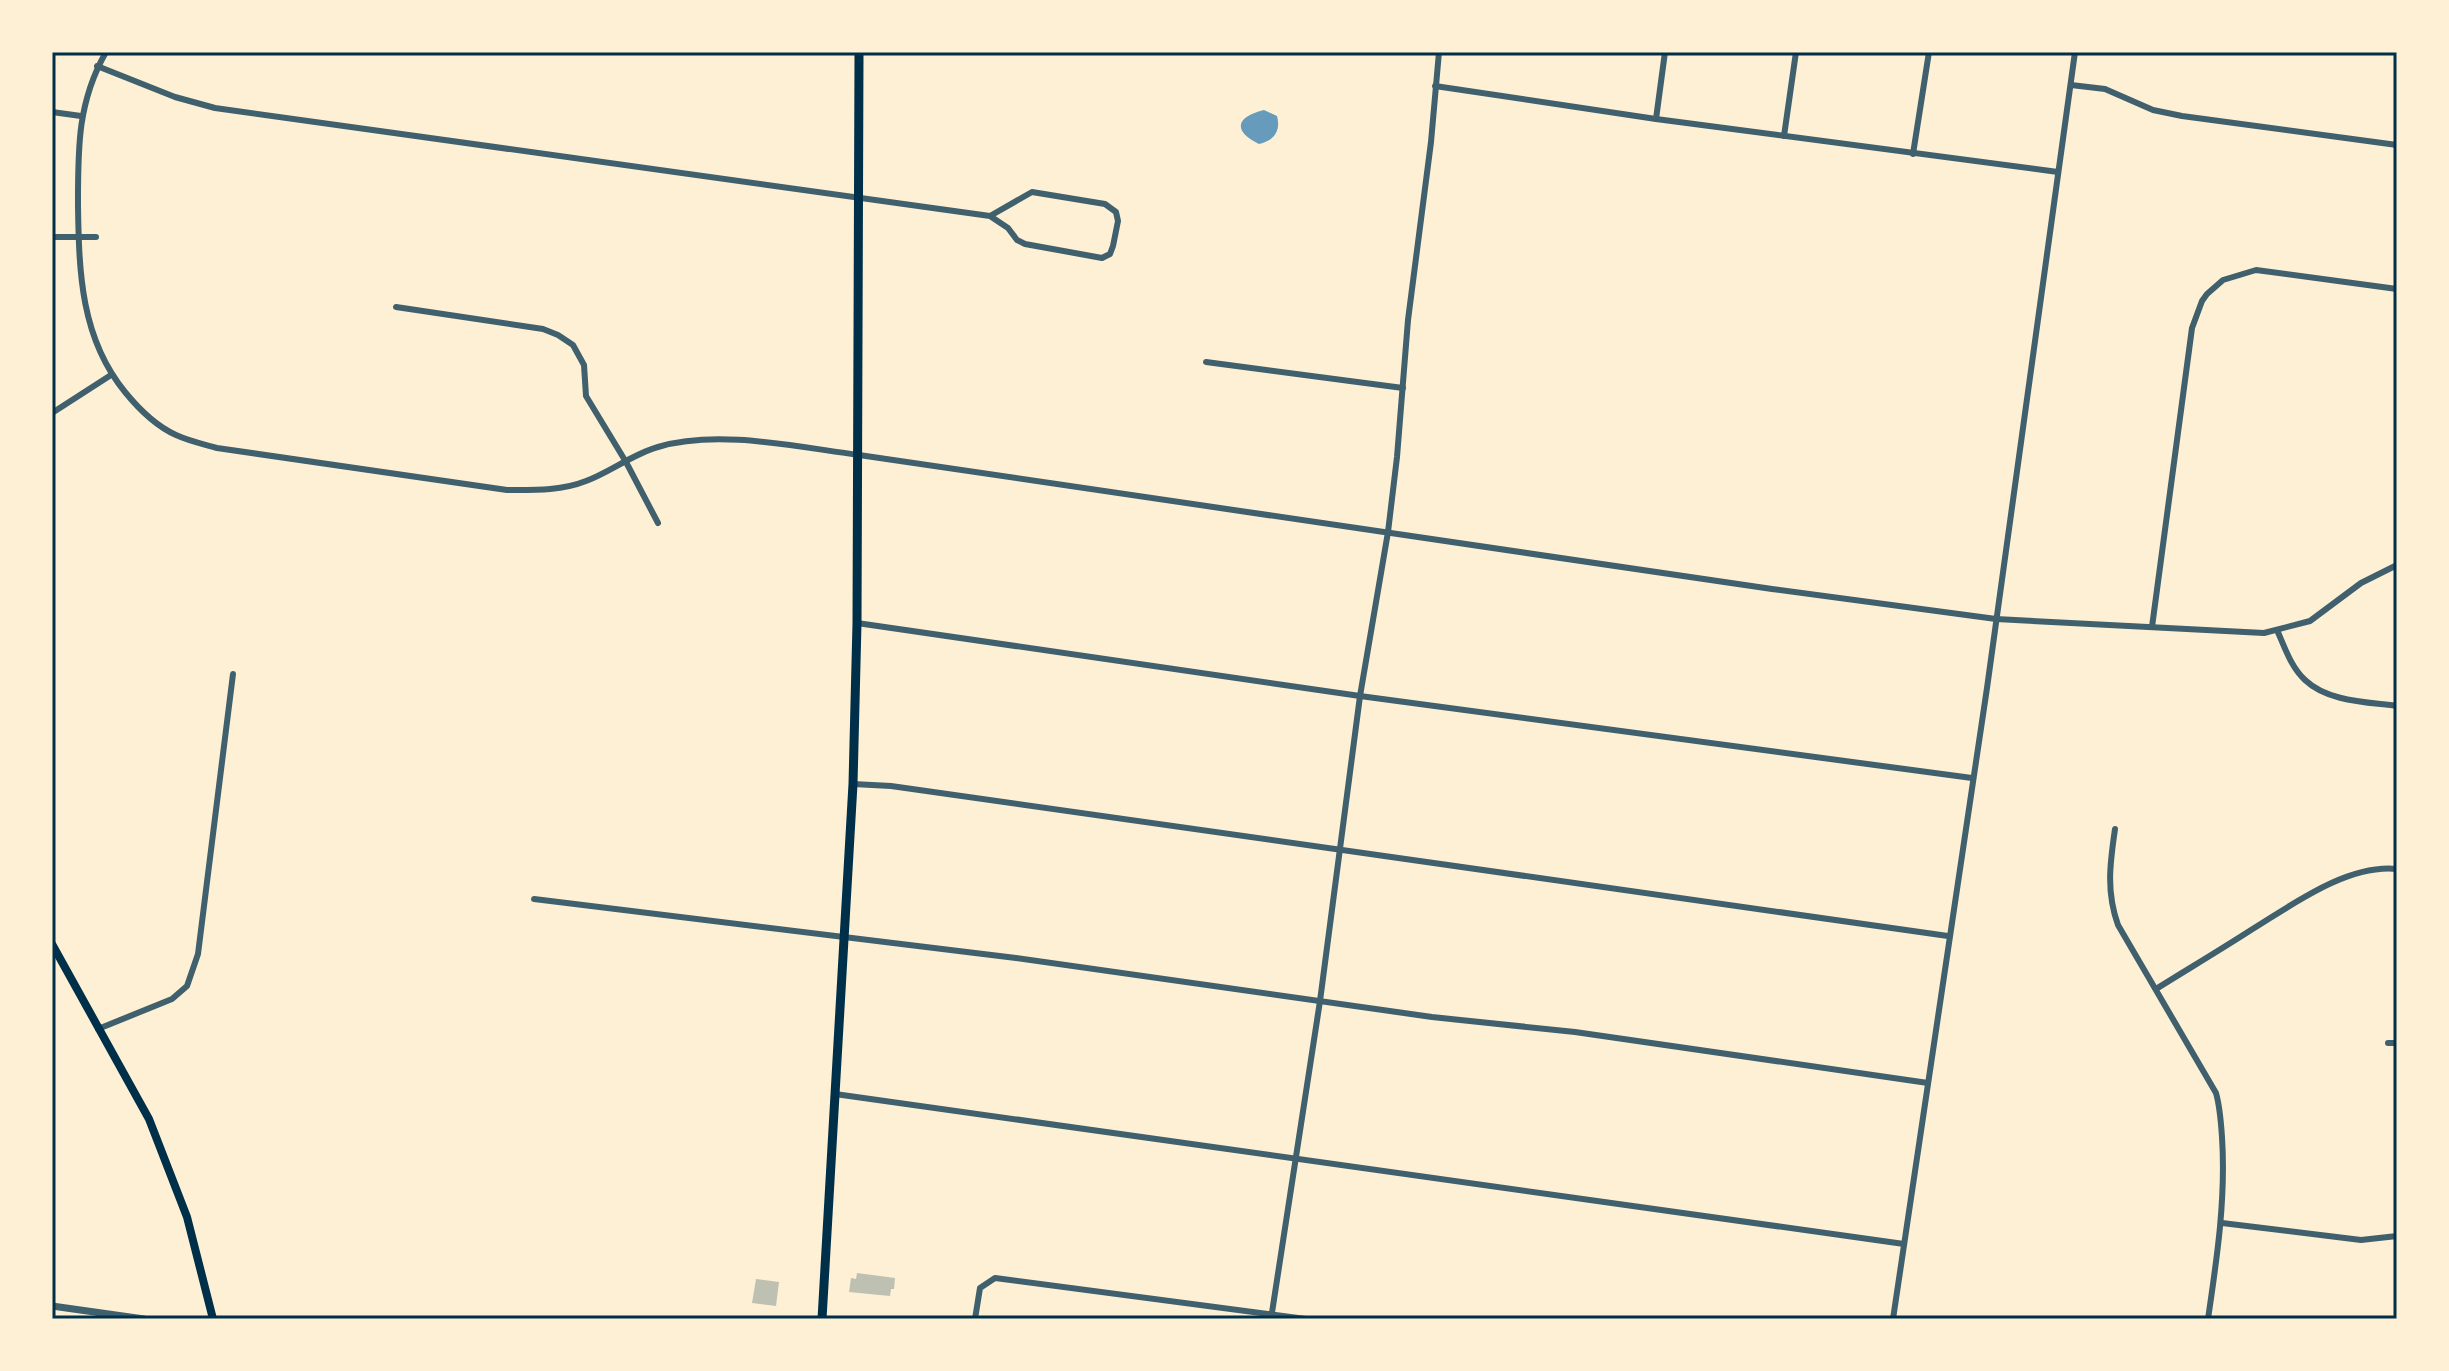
<svg xmlns="http://www.w3.org/2000/svg" width="2449" height="1371" font-family="'Varela Round',sans-serif">
<rect width="100%" height="100%" fill="#fdf0d5"/>
<path fill="#669bbc" d="M1264,110L1277,116C1281,131 1274,141 1259,144C1233,131 1235,117 1264,110Z"/>
<g fill="#bec0b2">
<polygon points="857,1273 895,1278 894,1289 891,1289 890,1296 849,1292 851,1278 856,1279"/>
<polygon points="756,1279 779,1282 776,1306 752,1303"/>
</g>
<g fill="none" stroke-linecap="round" stroke-linejoin="round">
<g stroke="#3f606c" stroke-width="6">
<path d="M106,52C77,103 78,150 78,206C79,273 81,338 125,392C138,408 156,426 176,435C189,441 203,444 217,448L507,490C533,490 561,491 586,481C610,472 633,454 658,447C718,429 797,447 859,455L1772,589L1996,619L2264,633L2310,621L2361,583L2397,565"/>
<polyline points="97,66 175,97 215,108 990,216 1008,228 1017,240 1025,244 1102,258 1110,254 1113,246 1118,221 1116,212 1105,204 1032,192 990,216"/>
<polyline points="2071,85 2105,89 2153,110 2182,116 2397,145"/>
<polyline points="1435,86 1656,119 2058,172"/>
<polyline points="52,112 81,116"/>
<polyline points="1656,119 1665,52"/>
<polyline points="1784,136 1796,52"/>
<polyline points="1913,154 1929,52"/>
<polyline points="52,237 96,237"/>
<polyline points="396,307 543,329 558,335 573,345 584,365 586,396 626,462 658,523"/>
<polyline points="1206,362 1403,388"/>
<polyline points="52,413 111,375"/>
<polyline points="857,623 1360,696 1972,778"/>
<polyline points="2152,627 2192,328 2202,301 2207,294 2223,280 2256,270 2397,289"/>
<path d="M2277,630C2285,648 2291,667 2305,680C2328,702 2368,702 2397,706"/>
<polyline points="853,784 891,786 1948,936"/>
<path d="M2115,829C2110,863 2106,892 2118,925L2216,1093C2220,1107 2221,1122 2222,1137C2226,1198 2217,1258 2208,1319"/>
<polyline points="534,899 1016,958 1432,1017 1575,1032 1928,1083"/>
<path d="M2156,989C2188,969 2220,950 2251,930C2292,905 2347,864 2397,869"/>
<polyline points="98,1029 172,999 187,986 198,954 233,674"/>
<polyline points="2388,1043 2397,1043"/>
<polyline points="835,1094 1904,1244"/>
<polyline points="2222,1223 2361,1240 2397,1236"/>
<polyline points="975,1319 980,1288 995,1278 1306,1319"/>
<polyline points="1271,1319 1320,1001 1360,696 1388,532 1397,457 1408,320 1431,142 1439,52"/>
<polyline points="1893,1319 1987,688 2075,52"/>
</g>
<polyline stroke="#3f606c" stroke-width="7" points="52,1306 144,1319"/>
<polyline stroke="#003049" stroke-width="8" points="52,944 149,1119 187,1217 213,1319"/>
<polyline stroke="#003049" stroke-width="9" points="822,1319 853,784 857,623 859,52"/>
</g>
<rect width="2449" height="1371" fill="none" stroke="#fdf0d5" stroke-width="108"/>
<rect x="54" y="54" width="2341" height="1263" fill="none" stroke="#003049" stroke-width="3"/>
</svg>
